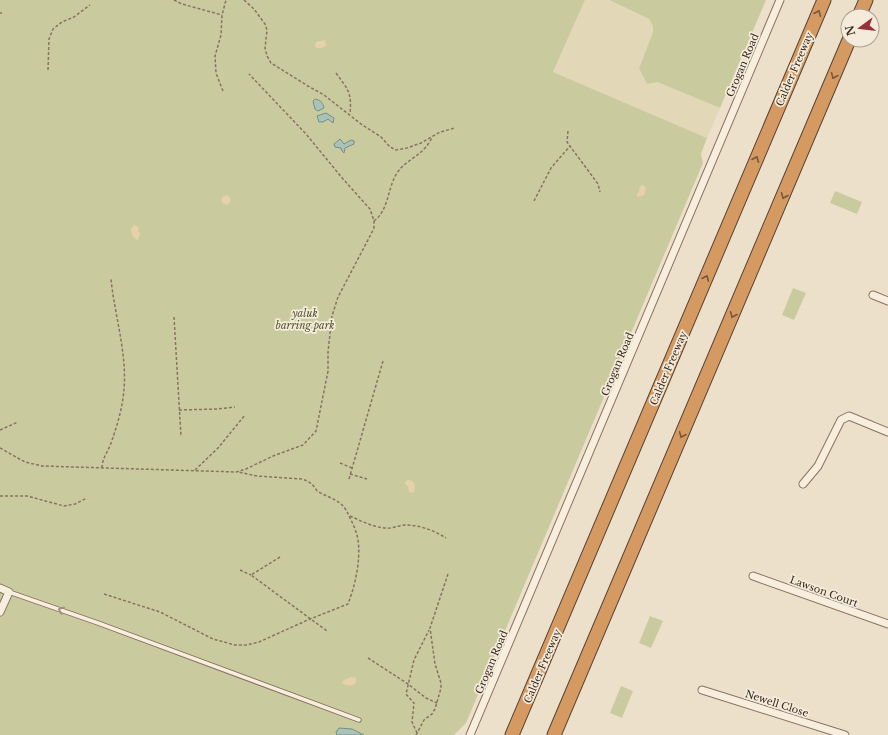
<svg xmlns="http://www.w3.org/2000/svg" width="888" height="735" font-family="'Libre Baskerville',serif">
<rect width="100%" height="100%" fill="#ede0cb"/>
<polygon fill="#e2d8b8" points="585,0 608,0 649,19 653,26 653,32 639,68 657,82 720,108 707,138 553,72"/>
<g fill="#c9cb9f">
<polygon points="0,0 585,0 553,72 707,138 701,154 703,163 466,723 454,735 0,735"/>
<polygon points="609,0 766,0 720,108 657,82 647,84 639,68 653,32 653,26 649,19"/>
<polygon points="835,191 862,202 857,214 830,203"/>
<polygon points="793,288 806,293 794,320 782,315"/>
<polygon points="650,616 663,621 651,648 639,643"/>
<polygon points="621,686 633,691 622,718 610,713"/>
</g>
<g fill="#e6d1aa">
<polygon points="325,40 326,45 322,48 317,48 315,46 316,42"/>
<polygon points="643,185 646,188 644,195 637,197 637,194 639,192 640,186"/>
<circle cx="226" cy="200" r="4.5"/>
<path d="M134,225L139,227L138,231L140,234L138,240C133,238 132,235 131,229Z"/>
<path d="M408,480C415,480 417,488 413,493L409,492L408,487L405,484V482Z"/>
<path d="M351,677L356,678V681L355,684C352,686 345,686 342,683L344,680Z"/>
</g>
<g fill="#abc2b9" stroke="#719086">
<path d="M315,99C321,100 323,103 324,108L318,111L315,109L313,101Z"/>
<polygon points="326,113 334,118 333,123 328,119 323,122 319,122 317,116"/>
<polygon points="340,139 344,144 351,140 354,141 354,144 345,148 344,153 342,151 341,148 335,147 334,144"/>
<polygon points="339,728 352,729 364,735 337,735 336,732"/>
</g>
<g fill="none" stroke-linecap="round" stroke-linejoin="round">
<defs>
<polyline id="service" points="9,592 98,623 359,720"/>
<g id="minor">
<polyline points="873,295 888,301"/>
<polyline points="803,484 818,466 841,420 849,416 888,432"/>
<polyline points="753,576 888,624"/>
<polyline points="0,588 9,592 0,612"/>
<polyline points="702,690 845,735"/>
<polyline points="470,735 780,0"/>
</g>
<g id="motorway">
<polyline points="859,16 866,0"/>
<polyline points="512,735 824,0"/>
<polyline points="554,735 849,40"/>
</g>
</defs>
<use href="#service" stroke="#897260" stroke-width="5.5"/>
<use href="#minor" stroke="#897260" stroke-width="9"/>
<use href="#motorway" stroke="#574133" stroke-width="15"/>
<g stroke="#897260" stroke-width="1.5" stroke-dasharray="3 2" stroke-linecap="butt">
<polyline points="174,0 182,4 222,15"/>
<polyline points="244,0 254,9 265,24 267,30 265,48 267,56 271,63 308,86 324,95 361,124 381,137 390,147 396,150 407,148 421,143 440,132 455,128"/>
<polyline points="0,13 2,13"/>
<polyline points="48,70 49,39 53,29 62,22 74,17 90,5"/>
<path d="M336,73C348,90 352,92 350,114"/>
<polyline points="223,91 216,73 215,56 221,35 222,15 226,0"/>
<polyline points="568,131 567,142 598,184 600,192"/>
<polyline points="534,201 551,168 570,146"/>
<path d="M374,221C389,210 387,189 397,173C404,162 416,158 425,148C428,145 430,141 432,138"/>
<polyline points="174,317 181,437"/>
<polyline points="179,410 217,409 235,407"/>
<polyline points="0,430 18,422"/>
<polyline points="0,448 25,462 42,466 236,472 246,469 273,456 303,445 316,431 328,371 328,352 332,316 338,297 370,236 374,228 374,221 370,209 343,179 306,134 249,74"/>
<polyline points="340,463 352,468"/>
<path d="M102,468C102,458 108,452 111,443C116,429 121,413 123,398C129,358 115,319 111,279"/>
<polyline points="195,470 218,448 245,415"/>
<polyline points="350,474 367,479"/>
<polyline points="349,479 383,361"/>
<polyline points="0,496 27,496 64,506 75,504 87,498"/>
<path d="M350,516C361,521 373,527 385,528C392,529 399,525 406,525C420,525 435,531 446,538"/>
<polyline points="280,557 251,575 327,631"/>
<polyline points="240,570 251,575"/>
<path d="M104,594L160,612L213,639L235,645H247L259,642L310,619L348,604C355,586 361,560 358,540C357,533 354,526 351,520C348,514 346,508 341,504C334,498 325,496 317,491C313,484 310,482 302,479L257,476L238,472"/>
<polyline points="368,658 408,684 426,698 437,703"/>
<polyline points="417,733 412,722 414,703 406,694 414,660 429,630"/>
<polyline points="416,735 424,720 432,714 435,709 441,688 441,683 435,664 430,628 448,574"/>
</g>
<use href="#service" stroke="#f7eede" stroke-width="3.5"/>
<use href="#minor" stroke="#f7eede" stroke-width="7"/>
<use href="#motorway" stroke="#d59a62" stroke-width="13"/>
</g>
<defs><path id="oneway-chevron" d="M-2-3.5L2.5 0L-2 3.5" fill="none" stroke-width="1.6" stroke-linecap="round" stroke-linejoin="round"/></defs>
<g stroke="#78583c">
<use href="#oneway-chevron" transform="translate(818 13) rotate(-67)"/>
<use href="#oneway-chevron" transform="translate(834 76) rotate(113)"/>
<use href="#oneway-chevron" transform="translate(756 159) rotate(-67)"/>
<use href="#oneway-chevron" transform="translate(784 196) rotate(113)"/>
<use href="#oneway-chevron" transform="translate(706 278) rotate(-67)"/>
<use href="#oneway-chevron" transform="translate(733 315) rotate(113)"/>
<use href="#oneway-chevron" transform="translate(682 435) rotate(113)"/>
</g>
<use stroke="#988d80" href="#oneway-chevron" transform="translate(61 610) rotate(-160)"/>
<g text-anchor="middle" stroke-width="3.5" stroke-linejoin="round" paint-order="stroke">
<g font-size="10" fill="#3a2c22" stroke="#f4ebda">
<text transform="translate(742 65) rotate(-67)" y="4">Grogan Road</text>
<text transform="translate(794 69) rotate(-67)" y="4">Calder Freeway</text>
<text transform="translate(617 364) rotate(-67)" y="4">Grogan Road</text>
<text transform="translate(668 368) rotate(-67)" y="4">Calder Freeway</text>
<text transform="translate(824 591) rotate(20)" y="4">Lawson Court</text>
<text transform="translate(491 662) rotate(-67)" y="4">Grogan Road</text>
<text transform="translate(542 666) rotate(-67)" y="4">Calder Freeway</text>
<text transform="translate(777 703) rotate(18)" y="4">Newell Close</text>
</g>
<g font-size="10" font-style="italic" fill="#4e552a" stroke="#f4ebda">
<text x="305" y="317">yaluk<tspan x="305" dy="12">barring park</tspan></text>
</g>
</g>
<g transform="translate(860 28) rotate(255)"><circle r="19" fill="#f4ebda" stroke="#aa9f90"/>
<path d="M0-3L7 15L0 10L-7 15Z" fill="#94333b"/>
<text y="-6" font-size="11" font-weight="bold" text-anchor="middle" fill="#3a2c22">N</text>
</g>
</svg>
